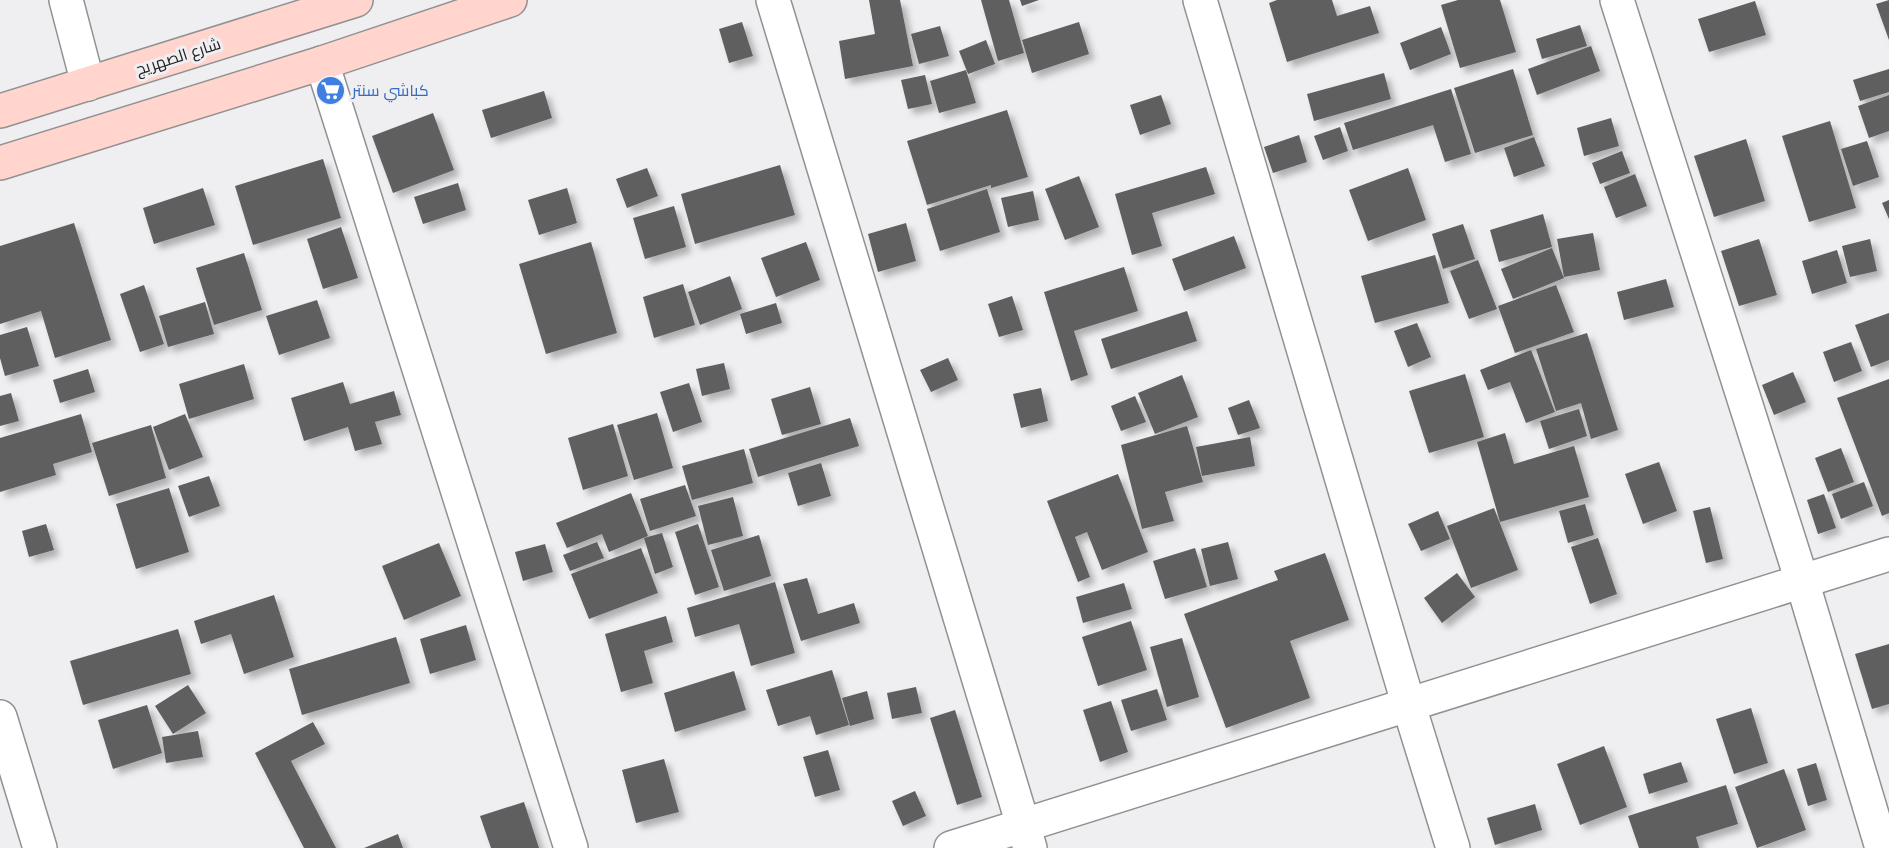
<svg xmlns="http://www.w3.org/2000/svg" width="1889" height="848" font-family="'Nunito Sans',Cairo,sans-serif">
<defs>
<filter id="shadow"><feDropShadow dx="5.5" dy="5.5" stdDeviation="3" flood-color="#0004"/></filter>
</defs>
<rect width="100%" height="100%" fill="#efeff2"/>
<g fill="#5e5f61" filter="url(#shadow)">
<polygon points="869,0 900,0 913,66 845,79 839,41 875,34"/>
<polygon points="981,0 1009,0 1024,53 998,61"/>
<polygon points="1020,0 1039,0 1022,6"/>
<polygon points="1277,0 1332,0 1337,16 1370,6 1379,33 1287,62 1269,3"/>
<polygon points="1458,0 1500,0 1516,52 1460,68 1441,5"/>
<polygon points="1889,0 1889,40 1876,4"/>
<polygon points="1755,1 1766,35 1709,52 1698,19"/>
<polygon points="742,22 753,56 729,63 719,29"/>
<polygon points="1079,22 1089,54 1032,73 1022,40"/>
<polygon points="1580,25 1587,46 1542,59 1536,39"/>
<polygon points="940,26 949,56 919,64 911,34"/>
<polygon points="1441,27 1451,54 1410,70 1400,43"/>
<polygon points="986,40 995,64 968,74 959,51"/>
<polygon points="1591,46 1600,71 1537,95 1528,69"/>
<polygon points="1513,69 1533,135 1475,153 1454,88"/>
<polygon points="1889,69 1889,92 1860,101 1853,80"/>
<polygon points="966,70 976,103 939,113 930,81"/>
<polygon points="1384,73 1391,99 1314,121 1307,94"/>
<polygon points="925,75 932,104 908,109 901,80"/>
<polygon points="1451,89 1471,154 1445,162 1433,125 1353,150 1344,123"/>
<polygon points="544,91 552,118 491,138 482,110"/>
<polygon points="1161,95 1171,124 1140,135 1130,105"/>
<polygon points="1889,95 1889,131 1869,138 1858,106"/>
<polygon points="1007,110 1028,177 991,188 991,185 927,205 907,141"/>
<polygon points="433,113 454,170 393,193 372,136"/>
<polygon points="1611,118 1619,146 1584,156 1577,128"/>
<polygon points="1830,121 1856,208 1809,222 1782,136"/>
<polygon points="1340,127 1348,151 1323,160 1314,136"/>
<polygon points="1299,135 1307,162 1273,173 1264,147"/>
<polygon points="1534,137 1545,166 1514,177 1504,148"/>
<polygon points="1746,139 1765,201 1714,217 1694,156"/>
<polygon points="1867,141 1879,177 1853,186 1841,149"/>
<polygon points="1622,151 1630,173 1600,184 1592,163"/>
<polygon points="323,159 341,218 253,245 235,186"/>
<polygon points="780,165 795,215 695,244 681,194"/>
<polygon points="1206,167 1215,194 1152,213 1162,246 1132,255 1115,194"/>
<polygon points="647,168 658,196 627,208 616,179"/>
<polygon points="1408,168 1426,220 1368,241 1349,190"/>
<polygon points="1635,174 1647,206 1616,218 1604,187"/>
<polygon points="1079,176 1099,227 1065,240 1045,189"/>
<polygon points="458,183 466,210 423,224 414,197"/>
<polygon points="203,188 215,225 154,244 143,208"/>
<polygon points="567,188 577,223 539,235 528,200"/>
<polygon points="987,189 1000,232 940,251 927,209"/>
<polygon points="1033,191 1039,220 1008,227 1001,198"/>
<polygon points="1889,200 1889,219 1882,203"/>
<polygon points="674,206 686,247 645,259 633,218"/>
<polygon points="1543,214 1552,247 1499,262 1490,230"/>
<polygon points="74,223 111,340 55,358 41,311 0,324 0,246"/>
<polygon points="906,223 916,261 878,272 868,234"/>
<polygon points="1463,224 1475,259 1443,269 1432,234"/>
<polygon points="341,227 358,278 323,289 307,239"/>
<polygon points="1593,233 1600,270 1564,277 1557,239"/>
<polygon points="1234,236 1246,268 1184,291 1172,259"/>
<polygon points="1759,239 1777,295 1739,306 1721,251"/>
<polygon points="1870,239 1877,271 1850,277 1842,246"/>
<polygon points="591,242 617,333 546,354 519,264"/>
<polygon points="806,242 820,280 776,297 761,258"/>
<polygon points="1552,248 1564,278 1513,299 1501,269"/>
<polygon points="1837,250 1847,283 1812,294 1802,261"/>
<polygon points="244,253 262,310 214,325 196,268"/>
<polygon points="1435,255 1449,303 1375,323 1361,276"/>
<polygon points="1478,260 1497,309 1469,319 1450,271"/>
<polygon points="1124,267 1138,311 1074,331 1088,375 1071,381 1044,292"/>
<polygon points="730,276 742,309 700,325 688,292"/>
<polygon points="1666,279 1674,307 1624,320 1617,292"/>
<polygon points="683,284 695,325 654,338 643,297"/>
<polygon points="144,285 164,344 140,352 120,294"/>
<polygon points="1556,285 1574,332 1515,353 1498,306"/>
<polygon points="1012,296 1023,330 999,337 988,304"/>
<polygon points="317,300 330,338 279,355 266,316"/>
<polygon points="205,302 214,334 168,347 159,316"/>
<polygon points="776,303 782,323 746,334 740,314"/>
<polygon points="1187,311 1197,341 1111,369 1101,339"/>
<polygon points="1889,313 1889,360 1871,367 1855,325"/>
<polygon points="1417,323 1431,357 1408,367 1394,331"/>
<polygon points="27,327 39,366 5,376 0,358 0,335"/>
<polygon points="1587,333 1618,430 1591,439 1581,403 1556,411 1536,349"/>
<polygon points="1851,342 1862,371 1834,382 1823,352"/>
<polygon points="1531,350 1555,412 1526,423 1510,382 1488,390 1480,370"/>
<polygon points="948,358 958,380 931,392 920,370"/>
<polygon points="724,363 730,389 702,396 696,369"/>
<polygon points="244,364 254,399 189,419 179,384"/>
<polygon points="88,369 95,392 60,403 53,380"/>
<polygon points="1793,372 1806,402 1774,415 1762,385"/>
<polygon points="1465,374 1484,437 1429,453 1409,391"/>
<polygon points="1182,375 1198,417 1155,434 1138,393"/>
<polygon points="1889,379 1889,513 1882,516 1837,398"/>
<polygon points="343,382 350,404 394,391 401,415 375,422 382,444 355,451 348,427 304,441 291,398"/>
<polygon points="689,383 702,422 673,432 660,392"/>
<polygon points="810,387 821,424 782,435 771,399"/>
<polygon points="1041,388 1048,421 1021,428 1013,394"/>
<polygon points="11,393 19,421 0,426 0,396"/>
<polygon points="1135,396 1146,422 1121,431 1111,406"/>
<polygon points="1249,400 1260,428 1238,435 1228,408"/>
<polygon points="1579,409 1587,436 1549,449 1540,421"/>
<polygon points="657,413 673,468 634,480 617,425"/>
<polygon points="81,414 92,452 53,464 56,475 0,492 0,438"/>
<polygon points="185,414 203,457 169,470 153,427"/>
<polygon points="850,418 859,446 758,477 749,449"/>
<polygon points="613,424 628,476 583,490 568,438"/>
<polygon points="151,425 166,478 109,496 92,443"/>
<polygon points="1187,426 1203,482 1165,492 1174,521 1142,529 1121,445"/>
<polygon points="1505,433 1514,464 1574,446 1589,497 1500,522 1477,442"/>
<polygon points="1250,437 1255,466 1202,476 1196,447"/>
<polygon points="1841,448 1854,482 1828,492 1815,458"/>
<polygon points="744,449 753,483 692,500 682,466"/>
<polygon points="1659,462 1677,511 1643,524 1625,474"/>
<polygon points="821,463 831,496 798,506 788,473"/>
<polygon points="1118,474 1148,552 1102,570 1087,532 1075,537 1090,577 1078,582 1047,501"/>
<polygon points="209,476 220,506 189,517 178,486"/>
<polygon points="1864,482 1873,506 1841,519 1832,494"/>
<polygon points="685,485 696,516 650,531 640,499"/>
<polygon points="169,488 189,552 136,569 116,504"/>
<polygon points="631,493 648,536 609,552 602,534 567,548 556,523"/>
<polygon points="1824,494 1836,528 1818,534 1807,500"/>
<polygon points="733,497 743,536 708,545 698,506"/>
<polygon points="1585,504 1594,535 1568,543 1559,511"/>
<polygon points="1710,507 1723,559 1706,563 1693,511"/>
<polygon points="1494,508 1518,570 1471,588 1447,526"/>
<polygon points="1438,511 1450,539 1421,551 1408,524"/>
<polygon points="46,524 54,550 29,557 22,531"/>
<polygon points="698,524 719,587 695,595 675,532"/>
<polygon points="662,533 673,567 655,574 644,538"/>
<polygon points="759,535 771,576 724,591 711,550"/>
<polygon points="1598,538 1617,594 1590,604 1571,547"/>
<polygon points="597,542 604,558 570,571 563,555"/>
<polygon points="1228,542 1238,579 1210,586 1201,549"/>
<polygon points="439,543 461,596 404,620 382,566"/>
<polygon points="545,544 553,572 523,581 515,552"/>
<polygon points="641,548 658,593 589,619 571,574"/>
<polygon points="1195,548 1207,587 1165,599 1153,561"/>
<polygon points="1325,553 1349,620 1290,641 1310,698 1226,728 1184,614 1278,580 1274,571"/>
<polygon points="1457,573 1475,597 1442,623 1424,598"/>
<polygon points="807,578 818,614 854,603 860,623 801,641 783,584"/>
<polygon points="775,582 795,653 751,666 739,624 695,637 687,608"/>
<polygon points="1124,583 1132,609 1083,623 1076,597"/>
<polygon points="274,595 294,657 244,674 231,634 201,644 194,621"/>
<polygon points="666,616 673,642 644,651 653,683 621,692 605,634"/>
<polygon points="1131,621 1147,670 1098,686 1082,637"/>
<polygon points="466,625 476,660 430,674 420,639"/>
<polygon points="178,629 191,674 83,705 70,661"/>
<polygon points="396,637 410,683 302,715 289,669"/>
<polygon points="1182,638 1199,697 1167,707 1150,647"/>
<polygon points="1889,644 1889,704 1872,709 1855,654"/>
<polygon points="832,670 849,725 816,735 810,716 778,726 766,690"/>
<polygon points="734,671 746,710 675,732 664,693"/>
<polygon points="188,685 206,713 173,734 155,706"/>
<polygon points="916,687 922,713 892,719 887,693"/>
<polygon points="1157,689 1167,720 1131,731 1121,700"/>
<polygon points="867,691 874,719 850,726 842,698"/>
<polygon points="1111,701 1128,752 1100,762 1083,710"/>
<polygon points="147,705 162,753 113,769 98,720"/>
<polygon points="1751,708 1768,763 1734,774 1716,719"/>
<polygon points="955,710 982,797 957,805 930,718"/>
<polygon points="313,722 325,744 291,761 336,848 304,848 255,753"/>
<polygon points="198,731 203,757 166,763 162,737"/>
<polygon points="1604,746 1627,807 1580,825 1557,764"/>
<polygon points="828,750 840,790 815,797 803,757"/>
<polygon points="664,759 679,812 636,823 622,770"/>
<polygon points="1681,762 1688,782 1649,794 1643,774"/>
<polygon points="1816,763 1827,800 1808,806 1797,769"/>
<polygon points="1784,769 1806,830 1757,848 1735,787"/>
<polygon points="1726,785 1738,824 1696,837 1699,848 1639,848 1628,816"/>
<polygon points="915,791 926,816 903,826 892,801"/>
<polygon points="524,802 539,848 491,848 480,816"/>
<polygon points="1535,804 1542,830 1495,845 1487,818"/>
<polygon points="398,834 403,848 364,848"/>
</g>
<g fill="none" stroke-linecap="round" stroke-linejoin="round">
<defs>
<g id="street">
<polyline points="66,0 88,84"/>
<polyline points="773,0 1030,848"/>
<polyline points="1200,0 1409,706 1453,848"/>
<polyline points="1617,0 1802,581 1882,848"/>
<polyline points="322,63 571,848"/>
<polyline points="0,717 40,848"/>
<polyline points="951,848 1889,554"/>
</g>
<g id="secondary">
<polyline points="0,111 356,0"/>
<polyline points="0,163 322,63 510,0"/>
</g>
</defs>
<use href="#street" stroke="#919193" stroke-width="36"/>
<use href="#secondary" stroke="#919193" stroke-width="36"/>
<use href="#street" stroke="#fff" stroke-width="33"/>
<use href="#secondary" stroke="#ffd5ce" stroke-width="33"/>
</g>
<defs>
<symbol id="supermarket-disc" viewBox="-11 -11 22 22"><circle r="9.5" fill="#3f7fe0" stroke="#efeff2"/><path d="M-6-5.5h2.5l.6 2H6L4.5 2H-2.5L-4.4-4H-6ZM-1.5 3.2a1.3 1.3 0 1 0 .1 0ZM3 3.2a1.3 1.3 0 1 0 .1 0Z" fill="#fff"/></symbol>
</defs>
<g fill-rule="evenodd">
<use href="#supermarket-disc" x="314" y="74" width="33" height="33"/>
</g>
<g text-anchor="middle" stroke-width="6" stroke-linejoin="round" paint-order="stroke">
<g font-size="16" fill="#202021" stroke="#efeff2">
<text transform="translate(178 56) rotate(-18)" y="6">شارع الصهريج</text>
</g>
<g font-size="16" fill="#366cbe" stroke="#efeff2" text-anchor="start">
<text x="352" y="96">كباشي سنتر</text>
</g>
</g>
</svg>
